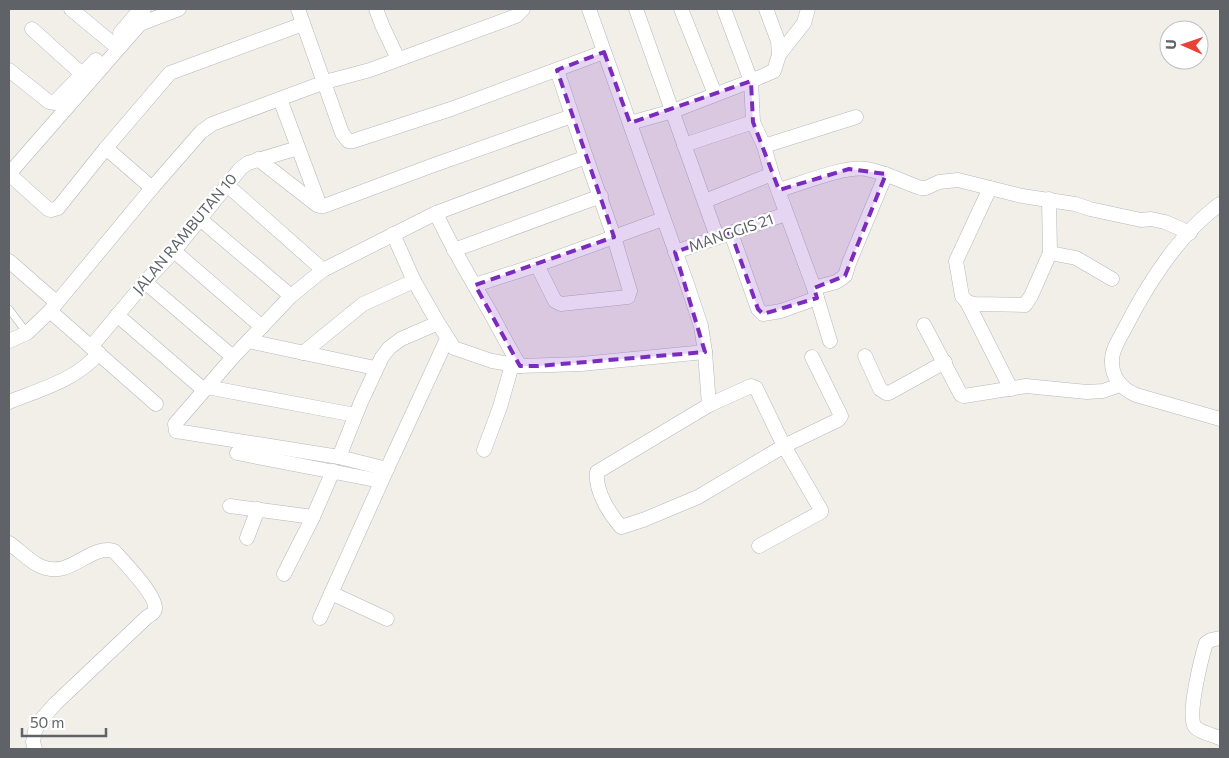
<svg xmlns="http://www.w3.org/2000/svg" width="1229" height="758" font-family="Commissioner,sans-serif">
<rect width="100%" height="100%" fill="#f1efe8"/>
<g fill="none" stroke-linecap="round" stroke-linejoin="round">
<defs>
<polyline id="service" points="9,309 27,333"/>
<g id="minor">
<polyline points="71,9 112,43"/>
<polyline points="298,9 342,133 348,141 353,141 451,109 604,52"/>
<polyline points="376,9 382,25 398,59"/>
<polyline points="636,9 717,237"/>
<polyline points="681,9 715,94"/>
<polyline points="766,9 778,41 779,55 774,71 751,81 753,122 764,146 772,174 814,288 830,341"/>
<polyline points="32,29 83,75"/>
<polyline points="120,33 137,13 144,9"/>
<polyline points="779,55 804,23 808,9"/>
<polyline points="9,70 49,102 54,103 96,60"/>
<polyline points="280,99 320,206"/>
<polyline points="630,123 673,111 751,81 724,9"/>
<polyline points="684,145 753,122"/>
<polyline points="764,146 856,117"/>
<polyline points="106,148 152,188"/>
<polyline points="258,159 317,205 324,206 431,166 572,116"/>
<polyline points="9,174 48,209 51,210 58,208 106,148 170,73 303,24"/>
<polyline points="9,174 140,24 179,9"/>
<polyline points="227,185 323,270"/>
<polyline points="990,188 956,261 962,296 967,302 1011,389"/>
<path d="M779,190C800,184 846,165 866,169C885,172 903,182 921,188H926L939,182L958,180L1022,196L1075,204L1090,209L1141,220L1151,219L1165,222L1190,233"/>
<polyline points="705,201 772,174"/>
<path d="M1220,204C1180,233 1147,285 1125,328C1120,338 1112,349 1112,360C1111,377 1122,389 1136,395L1220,419"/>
<path d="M436,213C451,247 471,279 490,312C500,330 509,348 520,366L581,364L705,352L701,326L687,284L589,9"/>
<polyline points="200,219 291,296"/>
<polyline points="731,233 758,309 763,314 781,311 817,298"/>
<polyline points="393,234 414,281 438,323"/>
<polyline points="454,250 601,196"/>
<polyline points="174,251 262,327"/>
<polyline points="675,252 786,214"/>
<polyline points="1050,253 1076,258 1112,279"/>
<polyline points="9,261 56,302"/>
<polyline points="537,265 555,301 561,304 628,297 630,291 614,237 586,157"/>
<polyline points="145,282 233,357"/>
<polyline points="475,285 537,265 663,219"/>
<polyline points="814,288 836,282 845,276 849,263 886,174"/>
<polyline points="967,302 974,304 1025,305 1031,296 1050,253 1049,199"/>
<polyline points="50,311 156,404"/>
<polyline points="117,315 204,390"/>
<polyline points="924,325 961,395 964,396 1026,386 1087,392 1103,391 1120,385"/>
<polyline points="9,341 27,333 50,311 152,188 201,132 212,124 325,82 370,70 516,16 523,9"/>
<polyline points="248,341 375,368"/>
<polyline points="91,347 145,282 174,251 241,168 248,163 298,148"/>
<polyline points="705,352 709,405 751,386 756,388 784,446 821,510 821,512 759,546"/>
<polyline points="303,353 363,304 414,281"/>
<polyline points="865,356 880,389 886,393 889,393 945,362"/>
<polyline points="520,366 492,361 454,348 438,323 401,339 389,348 382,357 361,402 339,457 176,431 175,424 233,357 291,296 323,270 436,213 586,157 557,70"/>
<polyline points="207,387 355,415"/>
<path d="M9,402C41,389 76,380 99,353"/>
<path d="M709,405L597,472C595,491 609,513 621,527L643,520L698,497L784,446L838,420L841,416L812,357"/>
<polyline points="484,450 500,407 512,365"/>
<polyline points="237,453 381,481"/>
<polyline points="339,457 387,469 447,339"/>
<polyline points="230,506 313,517 333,471"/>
<polyline points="247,538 258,509"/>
<path d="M9,543C19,550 29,561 40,566C71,580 88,544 114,551C124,562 157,596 155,609C154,614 150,615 147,617L55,704L40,721L35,731L33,742L35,749"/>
<polyline points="284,574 313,517"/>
<polyline points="331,593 387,619"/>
<polyline points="320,618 387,469"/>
<path d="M1220,638L1211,640L1206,643C1202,656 1186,718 1195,727C1201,733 1213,735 1220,738"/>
</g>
</defs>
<use href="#service" stroke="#b5b8bc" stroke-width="8"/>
<use href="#minor" stroke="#b5b8bc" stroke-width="15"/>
<use href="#service" stroke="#fff" stroke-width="7"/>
<use href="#minor" stroke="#fff" stroke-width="14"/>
</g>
<path fill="#7b2cbf" fill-opacity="0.2" stroke="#7b2cbf" stroke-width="4" stroke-dasharray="10 6" stroke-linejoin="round" d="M604,52L630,123L751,81L753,122L779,190L849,169L886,174L845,276L814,288L817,298L763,314L758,309L731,233L675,252L705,352L538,366H520L475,285L614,237L557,70Z"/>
<g text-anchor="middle" stroke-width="4.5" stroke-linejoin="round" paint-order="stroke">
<g font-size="15" fill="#5f6368" stroke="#fff">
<text transform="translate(731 233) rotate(-19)" y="5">MANGGIS 21</text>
<text transform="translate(185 234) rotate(-50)" y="5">JALAN RAMBUTAN 10</text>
</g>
</g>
<rect width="1229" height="758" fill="none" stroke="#5f6368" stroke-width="20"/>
<g transform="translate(1184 45) rotate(272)"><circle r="24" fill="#ffffff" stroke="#bfc1c3"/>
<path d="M0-4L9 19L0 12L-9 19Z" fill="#ea4335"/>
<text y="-8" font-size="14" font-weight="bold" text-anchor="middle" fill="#5f6368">U</text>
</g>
<path d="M22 728v8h84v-8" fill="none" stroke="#5f6368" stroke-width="2.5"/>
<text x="30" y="728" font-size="15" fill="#5f6368" stroke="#ffffff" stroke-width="4" paint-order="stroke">50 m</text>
</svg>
